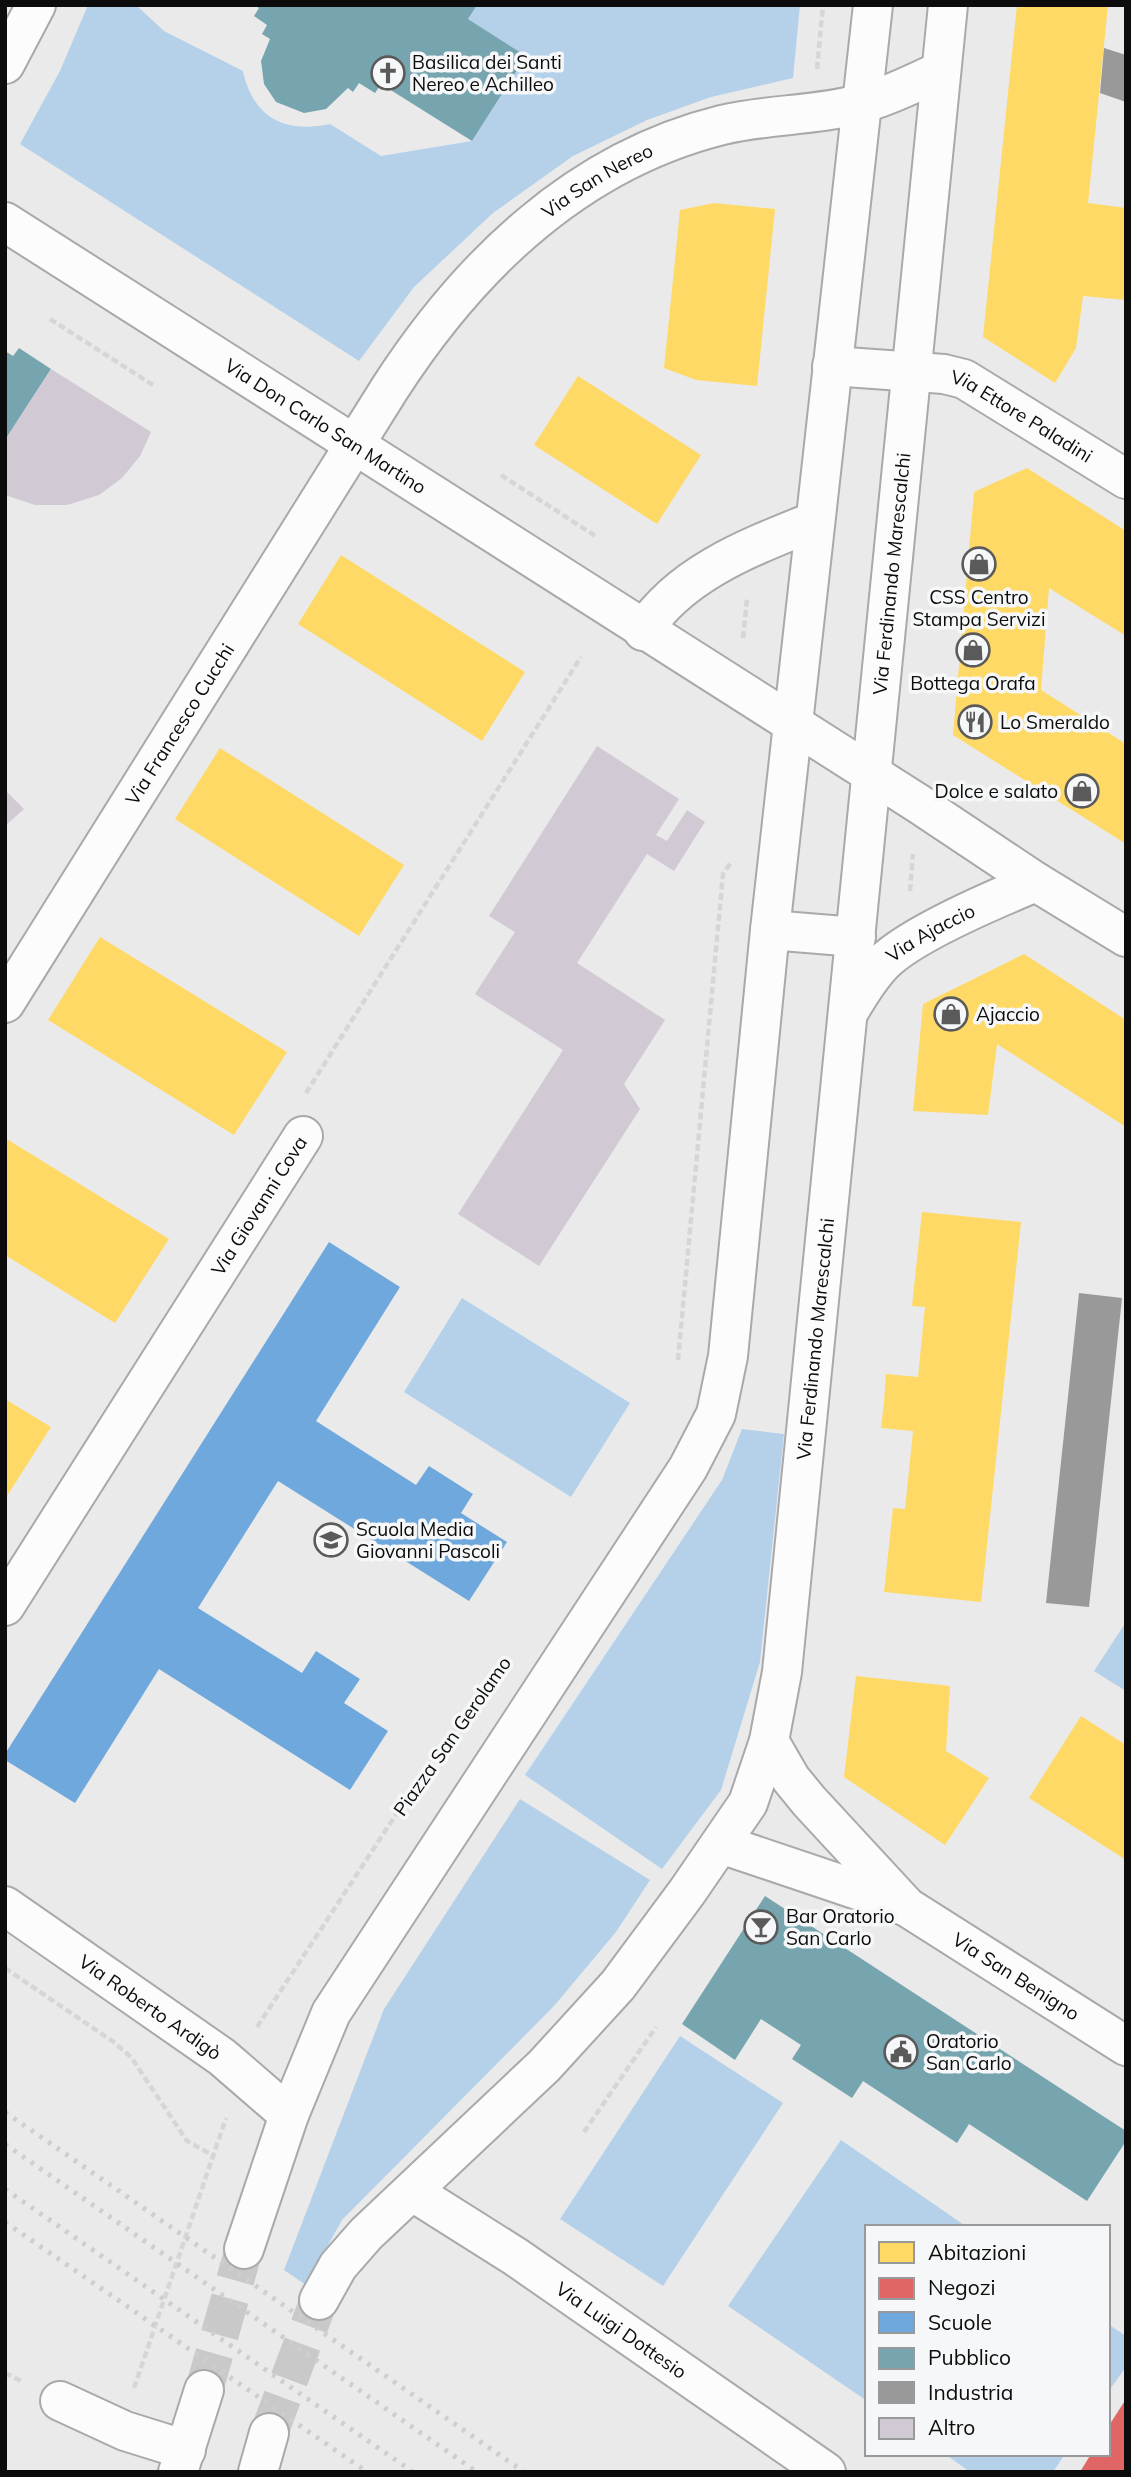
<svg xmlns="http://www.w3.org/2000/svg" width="1131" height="2477" font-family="Mulish,sans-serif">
<rect width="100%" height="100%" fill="#eaeaea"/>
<g fill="#b5d1e9">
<path d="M88,5H136L164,31L243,71C253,117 284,134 330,124L381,156L472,141L526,56L468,19L477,5H800L793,78L711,97L647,120L573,156L493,213L414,287L359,361L20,144L60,71Z"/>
<polygon points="462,1298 630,1403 571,1497 404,1392"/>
<polygon points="742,1429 784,1434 760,1662 721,1790 662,1869 525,1775 722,1480"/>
<polygon points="1126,1622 1126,1691 1094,1671"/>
<polygon points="520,1799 650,1880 616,1932 554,2006 342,2220 306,2285 284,2270 384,2009"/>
<polygon points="680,2036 783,2103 663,2286 560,2219"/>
<polygon points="841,2140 967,2227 867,2227 867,2401 728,2306"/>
<polygon points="1108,2324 1126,2336 1126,2367 1108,2392"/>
<polygon points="945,2454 1065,2454 1053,2472 970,2472"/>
</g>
<g fill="#ffd966">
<polygon points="1017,5 1108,5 1088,203 1126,208 1126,300 1083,296 1076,348 1055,383 983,337"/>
<polygon points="714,203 775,209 757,386 696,380 664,368 680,210"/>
<polygon points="578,376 701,455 657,524 534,445"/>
<polygon points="1027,468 1126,531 1126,636 1049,588 1041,690 1126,744 1126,844 953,735 974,492"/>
<polygon points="341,555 525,672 482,741 298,624"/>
<polygon points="220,748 404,865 359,936 175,819"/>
<polygon points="100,937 287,1052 234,1135 48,1020"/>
<polygon points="1024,954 1126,1020 1126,1127 997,1044 988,1115 913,1111 923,1004"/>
<polygon points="5,1138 169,1239 115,1323 5,1255"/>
<polygon points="922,1212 1021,1222 981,1602 884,1592 893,1508 905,1509 913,1431 881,1428 884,1402 886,1374 918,1377 925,1307 912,1306"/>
<polygon points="5,1399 51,1427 5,1499"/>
<polygon points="856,1676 950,1686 946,1751 989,1778 945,1845 844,1777"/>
<polygon points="1081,1716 1126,1745 1126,1860 1029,1798"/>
</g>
<polygon fill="#e06666" points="1126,2399 1126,2472 1080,2472 1091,2454 1108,2454 1108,2427"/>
<polygon fill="#6fa8dc" points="329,1242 400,1287 316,1421 416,1485 429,1466 473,1494 461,1513 507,1542 469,1601 278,1481 198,1608 302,1673 316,1651 360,1679 344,1703 388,1731 350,1790 159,1669 75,1803 5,1760 5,1754"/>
<g fill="#76a5af">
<polygon points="254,5 477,5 468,19 526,56 472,141 381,84 375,93 359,83 353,92 348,88 326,109 304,113 276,102 264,84 261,61 270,39 262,34 267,25 254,16 259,8"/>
<polygon points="19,348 51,369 5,440 5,351 13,356"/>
<polygon points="765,1896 1126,2131 1126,2141 1087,2201 969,2124 957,2143 863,2081 852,2098 792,2059 801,2045 761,2019 735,2060 682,2024"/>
</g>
<g fill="#999">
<polygon points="1104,48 1126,55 1126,102 1100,93"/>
<polygon points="1079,1293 1122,1298 1089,1607 1046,1603"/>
</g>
<g fill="#d1c9d4">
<polygon points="51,369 151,432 140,456 122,478 99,495 67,505 35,505 5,495 5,440"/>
<polygon points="597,746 679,799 656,835 667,841 687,810 705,822 674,871 647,854 577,963 665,1020 624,1084 640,1109 539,1266 458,1214 563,1050 475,994 515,932 489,916"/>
<polygon points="5,790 24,809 5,826"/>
</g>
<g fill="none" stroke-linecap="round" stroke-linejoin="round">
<g stroke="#c9c9c9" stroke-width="38" stroke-dasharray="38 19" stroke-linecap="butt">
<polyline points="204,2390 244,2249"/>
<polyline points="269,2433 319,2300"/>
</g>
<defs>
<g id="minor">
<polyline points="5,64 36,5"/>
<path id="s1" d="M5,222L919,804L1036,882L1126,937"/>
<path id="s2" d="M832,366L944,374L964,379L1126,479"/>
<path d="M643,631C681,572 753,546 815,521"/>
<polyline points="770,930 856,937"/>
<path id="s3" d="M5,1003L390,388C469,266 577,161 722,125C768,114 817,116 863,103C890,96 916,82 941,71"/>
<path id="s4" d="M851,1008C861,991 872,973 886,960C917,932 997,898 1036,882"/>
<path id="s5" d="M5,1606L303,1136"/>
<path id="s6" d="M769,1741L791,1779L809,1801L907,1907L1126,2046"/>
<polyline points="721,1844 905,1906"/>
<path id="s7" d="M5,1906L222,2057L289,2115"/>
<path id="s8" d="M413,2192L516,2257L826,2472"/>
<polyline points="244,2249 289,2115 331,2013 688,1468 716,1414 728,1356 770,930 873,5"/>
<path id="s9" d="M319,2300L338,2266L366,2234L544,2066L618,1985L687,1892L748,1803L769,1741L782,1672L948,5"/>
<polyline points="60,2401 125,2431 186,2450"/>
<polyline points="178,2472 204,2390"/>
<polyline points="258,2472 269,2433"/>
</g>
</defs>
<use href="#minor" stroke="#a9a9a9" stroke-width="42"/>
<g stroke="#d6d6d7" stroke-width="4.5" stroke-dasharray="7 3.5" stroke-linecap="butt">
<polyline points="817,69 823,5"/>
<polyline points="50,319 153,385"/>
<polyline points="501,475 597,537"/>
<polyline points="743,638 747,598"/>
<polyline points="910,891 913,854"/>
<polyline points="306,1093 581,657"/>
<polyline points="678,1360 723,874 731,862"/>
<polyline points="5,1968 115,2043 131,2057 187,2141 214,2156"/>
<polyline points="257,2027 448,1735 466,1721"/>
<polyline points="584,2132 656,2027"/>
<polyline points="5,2373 21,2381"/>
<polyline points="134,2388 226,2118"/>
</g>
<use href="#minor" stroke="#fcfcfc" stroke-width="38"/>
<g stroke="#cecece" stroke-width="5" stroke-dasharray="3.5 7" stroke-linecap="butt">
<polyline points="5,2112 524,2472"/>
<polyline points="5,2144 477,2472"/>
<polyline points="5,2189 413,2472"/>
<polyline points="5,2222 367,2472"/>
</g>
</g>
<defs>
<symbol id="church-ring" viewBox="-11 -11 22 22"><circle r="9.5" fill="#f6f7f8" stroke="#5a5a5a" stroke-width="1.5"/><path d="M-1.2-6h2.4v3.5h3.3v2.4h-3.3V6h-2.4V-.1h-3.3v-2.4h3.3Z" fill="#5a5a5a"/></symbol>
<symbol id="shop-ring" viewBox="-11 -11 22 22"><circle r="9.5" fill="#f6f7f8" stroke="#5a5a5a" stroke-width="1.5"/><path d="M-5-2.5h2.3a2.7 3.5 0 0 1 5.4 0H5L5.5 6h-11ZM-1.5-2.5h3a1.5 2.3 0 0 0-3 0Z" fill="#5a5a5a"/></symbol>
<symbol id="restaurant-ring" viewBox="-11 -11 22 22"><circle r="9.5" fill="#f6f7f8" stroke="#5a5a5a" stroke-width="1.5"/><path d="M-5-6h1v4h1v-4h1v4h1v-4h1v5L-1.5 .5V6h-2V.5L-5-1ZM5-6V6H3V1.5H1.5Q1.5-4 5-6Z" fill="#5a5a5a"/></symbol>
<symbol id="school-ring" viewBox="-11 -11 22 22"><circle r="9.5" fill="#f6f7f8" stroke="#5a5a5a" stroke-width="1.5"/><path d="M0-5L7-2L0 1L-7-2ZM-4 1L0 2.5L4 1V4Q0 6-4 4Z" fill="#5a5a5a"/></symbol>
<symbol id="bar-ring" viewBox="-11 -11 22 22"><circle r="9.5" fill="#f6f7f8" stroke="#5a5a5a" stroke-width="1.5"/><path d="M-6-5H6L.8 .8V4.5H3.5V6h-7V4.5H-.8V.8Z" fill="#5a5a5a"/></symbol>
<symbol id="civic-ring" viewBox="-11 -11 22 22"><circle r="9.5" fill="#f6f7f8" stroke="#5a5a5a" stroke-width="1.5"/><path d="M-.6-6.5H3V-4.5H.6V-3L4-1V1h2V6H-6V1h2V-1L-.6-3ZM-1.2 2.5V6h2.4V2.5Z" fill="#5a5a5a"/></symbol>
</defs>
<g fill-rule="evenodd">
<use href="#church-ring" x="369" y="54" width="38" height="38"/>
<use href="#shop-ring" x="960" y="545" width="38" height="38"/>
<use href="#shop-ring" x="954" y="631" width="38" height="38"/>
<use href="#restaurant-ring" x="956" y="703" width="38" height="38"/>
<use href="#shop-ring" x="1063" y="772" width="38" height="38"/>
<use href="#shop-ring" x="932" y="995" width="38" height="38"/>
<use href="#school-ring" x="312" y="1521" width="38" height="38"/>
<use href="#bar-ring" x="742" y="1908" width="38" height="38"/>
<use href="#civic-ring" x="882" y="2033" width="38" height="38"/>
</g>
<g text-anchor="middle" stroke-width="7" stroke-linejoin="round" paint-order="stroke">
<g font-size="19" fill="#0c0c0c" stroke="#f6f7f8" text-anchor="start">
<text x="412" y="69">Basilica dei Santi<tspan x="412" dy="22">Nereo e Achilleo</tspan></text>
<text x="979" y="604" text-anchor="middle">CSS Centro<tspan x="979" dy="22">Stampa Servizi</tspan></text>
<text x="973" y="690" text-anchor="middle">Bottega Orafa</text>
<text x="1000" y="729">Lo Smeraldo</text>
<text x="1058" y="798" text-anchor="end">Dolce e salato</text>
<text x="976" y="1021">Ajaccio</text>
<text x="356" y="1536">Scuola Media<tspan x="356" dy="22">Giovanni Pascoli</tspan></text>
<text x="786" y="1923">Bar Oratorio<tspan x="786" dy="22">San Carlo</tspan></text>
<text x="926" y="2048">Oratorio<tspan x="926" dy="22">San Carlo</tspan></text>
</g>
<g font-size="19" fill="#0c0c0c" stroke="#f6f7f8">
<text dy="7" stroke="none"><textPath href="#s3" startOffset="1022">Via San Nereo</textPath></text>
<text dy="7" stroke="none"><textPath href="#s2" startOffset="201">Via Ettore Paladini</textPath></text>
<text dy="7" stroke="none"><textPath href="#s1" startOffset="380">Via Don Carlo San Martino</textPath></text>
<text dy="7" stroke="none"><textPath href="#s9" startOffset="1899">Via Ferdinando Marescalchi</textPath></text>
<text dy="7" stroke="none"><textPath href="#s3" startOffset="329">Via Francesco Cucchi</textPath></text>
<text dy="7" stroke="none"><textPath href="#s4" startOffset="112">Via Ajaccio</textPath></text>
<text dy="7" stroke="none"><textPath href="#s5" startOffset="474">Via Giovanni Cova</textPath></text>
<text dy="7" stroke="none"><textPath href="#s9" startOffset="1130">Via Ferdinando Marescalchi</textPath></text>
<text transform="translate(452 1736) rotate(-55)" y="7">Piazza San Gerolamo</text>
<text dy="7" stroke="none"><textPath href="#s6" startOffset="346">Via San Benigno</textPath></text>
<text dy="7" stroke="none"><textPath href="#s7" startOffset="177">Via Roberto Ardigò</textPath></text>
<text dy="7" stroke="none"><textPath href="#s8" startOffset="250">Via Luigi Dottesio</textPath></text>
</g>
</g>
<rect width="1131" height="2477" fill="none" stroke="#0c0c0c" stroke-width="14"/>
<rect x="865" y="2225" width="245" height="231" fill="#f6f7f8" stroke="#98999a" stroke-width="2"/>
<rect x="879" y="2242" width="35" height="21" fill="#ffd966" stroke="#98999a" stroke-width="2"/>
<text x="928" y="2260" font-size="21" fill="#0c0c0c">Abitazioni</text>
<rect x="879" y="2278" width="35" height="21" fill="#e06666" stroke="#98999a" stroke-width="2"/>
<text x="928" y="2295" font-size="21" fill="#0c0c0c">Negozi</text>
<rect x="879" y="2312" width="35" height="21" fill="#6fa8dc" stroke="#98999a" stroke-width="2"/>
<text x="928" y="2330" font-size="21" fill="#0c0c0c">Scuole</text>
<rect x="879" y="2348" width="35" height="21" fill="#76a5af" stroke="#98999a" stroke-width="2"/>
<text x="928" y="2365" font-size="21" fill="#0c0c0c">Pubblico</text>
<rect x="879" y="2382" width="35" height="21" fill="#999999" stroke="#98999a" stroke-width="2"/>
<text x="928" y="2400" font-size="21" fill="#0c0c0c">Industria</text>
<rect x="879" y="2418" width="35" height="21" fill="#d1c9d4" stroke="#98999a" stroke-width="2"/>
<text x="928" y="2435" font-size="21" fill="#0c0c0c">Altro</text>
</svg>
